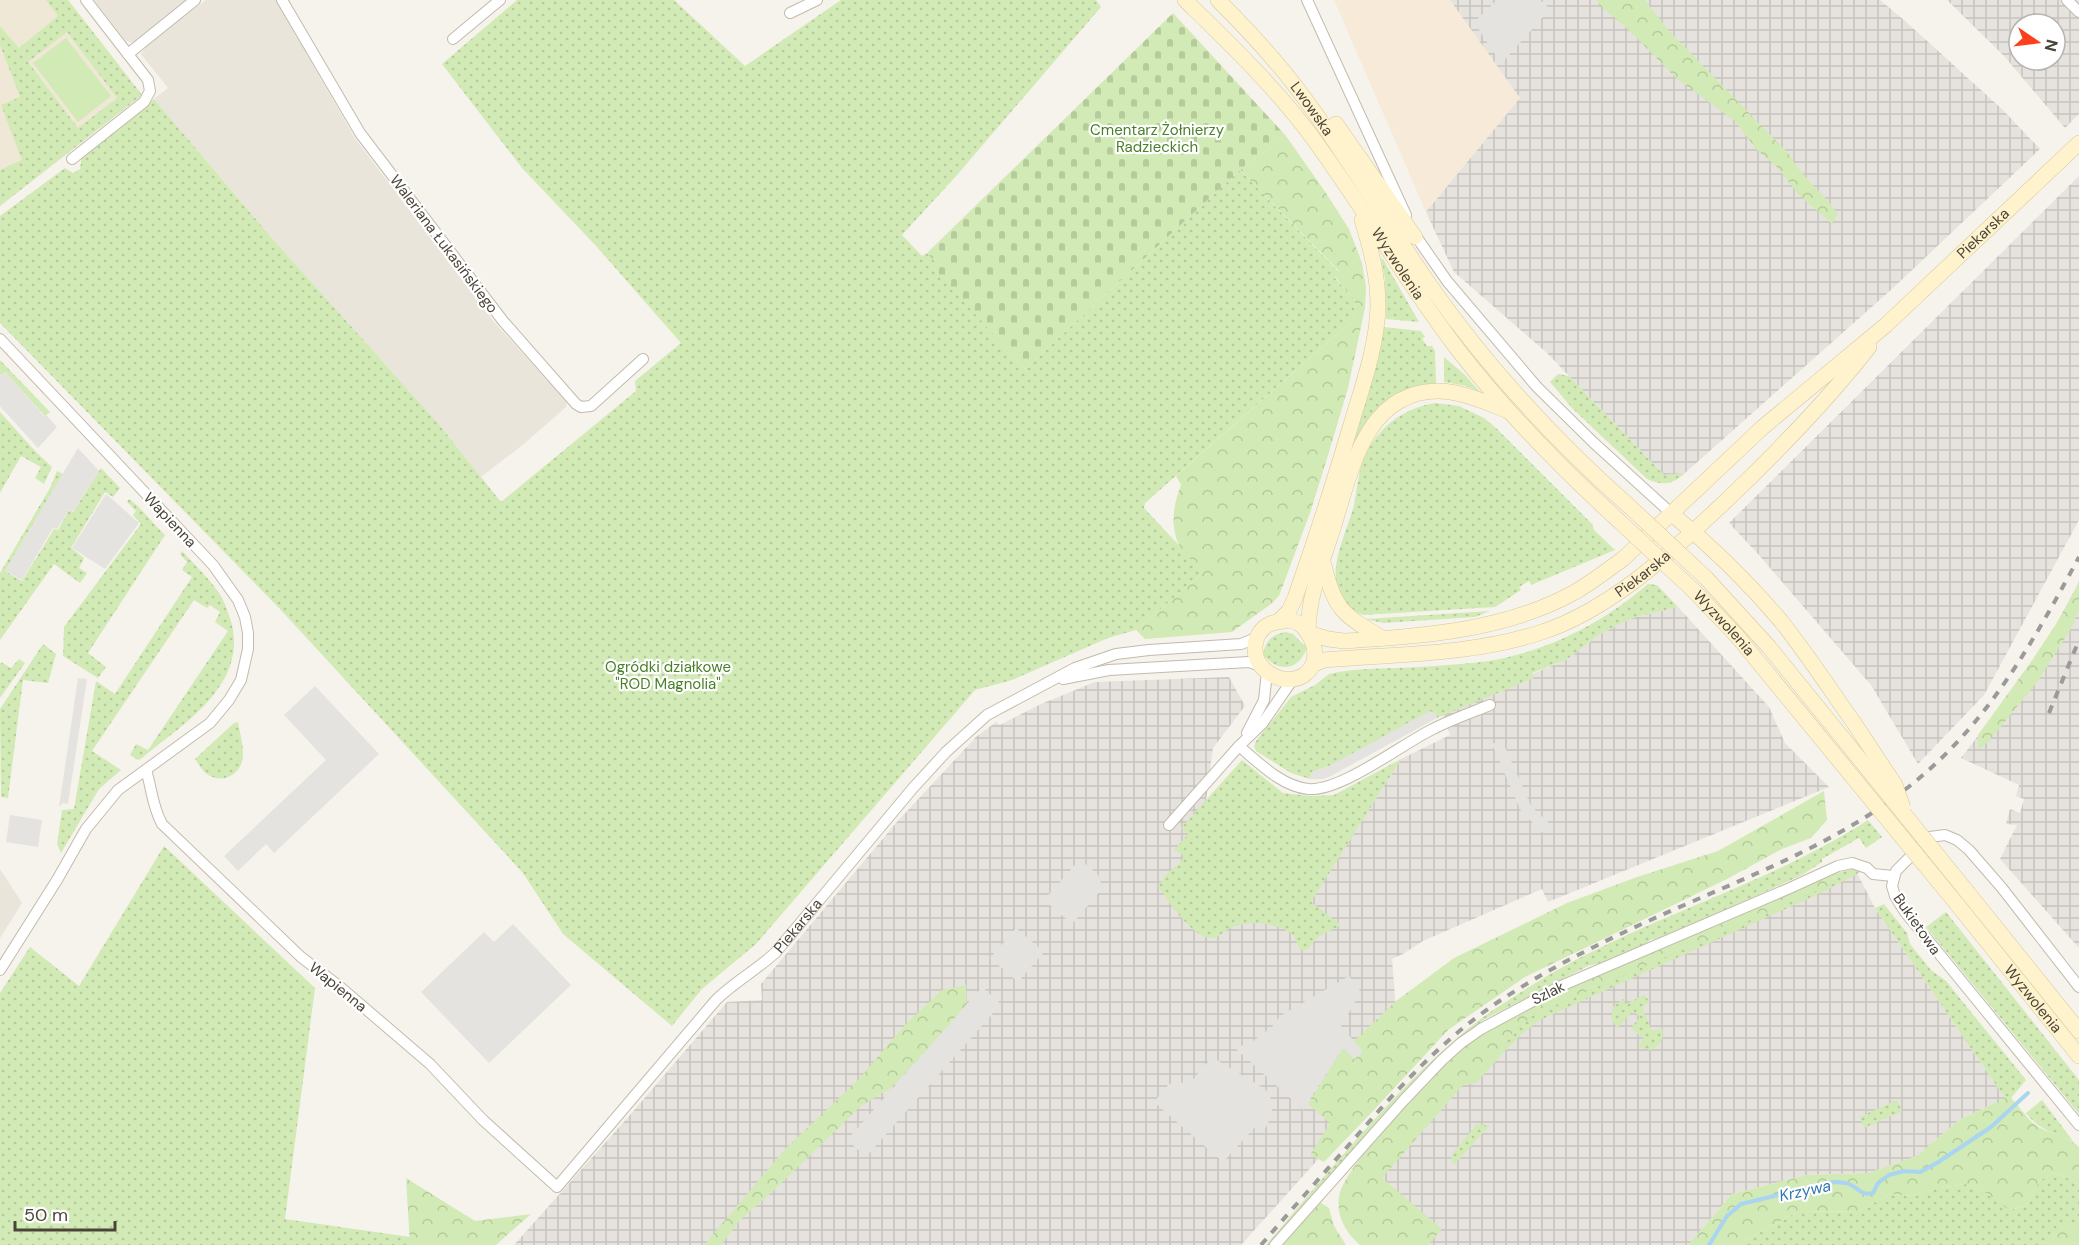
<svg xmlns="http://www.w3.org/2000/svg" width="2079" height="1245" font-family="'DM Sans',sans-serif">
<defs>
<pattern id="industrial-grid" width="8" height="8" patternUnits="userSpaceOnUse" patternTransform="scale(1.5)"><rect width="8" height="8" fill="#e6e2dd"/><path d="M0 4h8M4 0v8" fill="none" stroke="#c7c3be"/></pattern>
<pattern id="grass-dots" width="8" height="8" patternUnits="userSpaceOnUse" patternTransform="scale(1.5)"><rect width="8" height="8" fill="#d2eab5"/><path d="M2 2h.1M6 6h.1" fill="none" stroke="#b6ca9c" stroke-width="1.8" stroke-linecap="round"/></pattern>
<pattern id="forest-crowns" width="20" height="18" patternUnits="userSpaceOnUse" patternTransform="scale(1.5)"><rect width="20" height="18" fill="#d2eab5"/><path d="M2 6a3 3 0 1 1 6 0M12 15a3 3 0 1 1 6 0" fill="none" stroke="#b6ca9c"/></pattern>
<pattern id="cemetery-stones" width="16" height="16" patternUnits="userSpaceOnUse" patternTransform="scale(1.5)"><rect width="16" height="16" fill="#d2eab5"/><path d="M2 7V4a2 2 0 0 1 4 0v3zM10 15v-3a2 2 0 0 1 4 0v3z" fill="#b6ca9c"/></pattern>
</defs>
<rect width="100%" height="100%" fill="#f6f3ec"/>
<g fill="#eae5da">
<polygon points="94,0 190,0 133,43 126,41"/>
<polygon points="206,0 276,0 354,137 494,322 567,402 566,407 525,443 481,477 437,422 270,236 154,99 168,88 141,54 150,41"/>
<polygon points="0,869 22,903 0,938"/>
</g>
<polygon fill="#f7ead8" points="1334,0 1450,0 1520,98 1426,212"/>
<g fill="url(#industrial-grid)" fill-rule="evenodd">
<polygon points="1450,0 1880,0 1904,20 2003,110 2040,149 1892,289 1685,473 1664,475 1547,353 1454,272 1426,212 1520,98"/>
<path d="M1947,0H2079V114L2065,128L2004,56ZM2019,24H2055V60H2019Z"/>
<polygon points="2079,176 2079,520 1984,695 1918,764 1871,685 1758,554 1729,523"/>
<polygon points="2079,581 2079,948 2000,859 2017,825 2006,824 2010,809 2020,813 2024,799 2016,796 2019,785 1961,758 2044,650"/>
<polygon points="1678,607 1769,707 1785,743 1829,787 1548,902 1542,889 1423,941 1403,954 1392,959 1397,1022 1349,1125 1241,1245 514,1245 630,1115 727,1002 762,1000 761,984 896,823 976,737 996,722 1000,725 1041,704 1095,682 1229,677 1245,706 1213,748 1205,809 1310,902 1401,759 1450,735 1436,697 1532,674 1566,660 1602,633 1632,618"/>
<polygon points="1856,871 1875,908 2005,1098 1959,1120 1917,1156 1868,1173 1807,1175 1732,1194 1688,1245 1378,1245 1348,1219 1454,1081 1530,1012"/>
</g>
<polygon fill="#efe8d6" points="0,0 68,0 142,95 0,206"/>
<g fill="url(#grass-dots)" fill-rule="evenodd">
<path d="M46,0H68L142,95L0,206V170L22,160L1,105L20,97L0,45V26L19,48L58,16ZM67,32L117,98L78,128L28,62Z"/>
<polygon points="517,0 674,0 745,66 841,0 1096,0 1101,7 957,175 902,235 922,256 927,253 939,266 936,270 1025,369 1240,170 1339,272 1334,277 1355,300 1353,320 1145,503 1144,508 1204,572 1136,630 1108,638 1012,680 975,690 756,944 702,989 672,1026 563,934 523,873 362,698 279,608 0,323 0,216 65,168 73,173 80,169 82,155 154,99 270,236 437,422 501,502 636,391 635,381 681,343 597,247 522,168 442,64"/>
<polygon points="1381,258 1383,259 1419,322 1386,319 1385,279"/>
<path d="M1384,327L1421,331L1425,337L1422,339L1427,346H1432L1435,351L1436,384C1394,387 1379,405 1357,439H1355L1375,368Z"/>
<polygon points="1444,357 1465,375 1480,392 1466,386 1444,382"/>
<polygon points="0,360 50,412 45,416 5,372 0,376"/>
<path d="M1558,374L1569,376L1664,475L1685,473C1672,485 1663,486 1647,479L1572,408L1550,382Z"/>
<path d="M1435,403L1459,406L1484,418L1497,429L1592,524L1594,530L1615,550L1531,585L1529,581L1519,587L1521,590L1495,607L1363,615C1349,609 1338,596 1336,580C1333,558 1348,527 1354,505C1357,490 1358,474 1363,460C1366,452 1372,443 1377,436C1393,417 1411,407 1435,403Z"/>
<polygon points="0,412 35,451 52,467 44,484 35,478 41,467 21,456 0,493"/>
<polygon points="101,468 120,488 113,497 105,492 71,548 84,558 79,568 87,573 80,583 54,564 0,640 0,573 50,488 57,471 63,474 5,571 22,581 54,529 58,530 69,510 73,512"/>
<path d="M129,499C143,509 152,523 165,535L88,653L106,667L98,678L63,656L64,627L141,524L133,515L136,511L127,502Z"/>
<path d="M182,551C195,565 210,579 221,596C225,603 228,613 231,621C249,685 183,724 142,758L138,760L130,755L136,744L148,750L228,631L215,622L220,612L210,605L207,608L194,600L92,751L121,770L99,789L61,853L57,844L62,810L74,809L96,681L115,694L192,577L182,570L187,562L180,554Z"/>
<path d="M1648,584L1657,585L1678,607L1632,618L1602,633L1566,660L1532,673L1534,678L1437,718L1435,713L1329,766L1312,772L1310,779L1291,773L1256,751L1254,746L1256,741L1291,697L1315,685L1329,674C1358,667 1391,669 1420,667C1443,665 1466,664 1489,661C1548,651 1603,623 1648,584Z"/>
<polygon points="1490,611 1475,617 1383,623 1365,619"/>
<path d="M1286,632L1293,634L1307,648C1298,671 1279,673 1263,655C1265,641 1272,634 1286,632Z"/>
<polygon points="43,644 56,654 48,683 23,680 8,798 1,797 0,709"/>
<polygon points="19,659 25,663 0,698 0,664 1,662 11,668"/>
<path d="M238,722C240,734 245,749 242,761C239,776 220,784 207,774C202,771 199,764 195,759L234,723Z"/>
<path d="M1401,759L1311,902L1341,925L1318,937L1307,950H1300C1298,945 1296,938 1292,934C1277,922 1247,920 1230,928C1223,932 1218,939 1209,938C1190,934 1168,901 1158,886C1162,881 1166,874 1171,870C1178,864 1182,865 1183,855L1174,850L1188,834L1181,828L1242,760L1283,793L1310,796L1334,795Z"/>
<path d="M1868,820L1882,837L1866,848L1859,838L1822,859V862L1802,875L1668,936L1650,940L1645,945L1613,960L1588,966L1485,1019L1436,1058L1414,1081L1270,1245H1266C1328,1173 1390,1094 1463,1033C1485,1014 1510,999 1534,984C1640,918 1763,888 1868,820Z"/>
<polygon points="164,846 315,988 285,1219 410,1237 410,1245 0,1245 0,993 30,947 79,986"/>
<polygon points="1854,868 1860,870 1860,872 1825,891 1540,1020 1523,1033 1504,1052 1508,1037 1533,1015 1834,883 1835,879 1830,875"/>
<polygon points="1884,904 1907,933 1910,944 1931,970 1946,981 2026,1080 2011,1098 2005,1098 1875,908"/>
<polygon points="1946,912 2079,1080 2079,1114 1926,927"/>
<path d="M1644,995L1650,1002L1642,1007L1652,1031L1662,1028C1664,1039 1661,1045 1651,1050L1638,1047L1644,1039L1631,1028L1640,1017L1633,1011L1617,1028L1611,1018L1613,1007L1623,999L1626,1004Z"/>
<polygon points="1897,1100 1902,1111 1864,1128 1860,1117"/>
<path d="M2042,1100L2073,1141C2054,1134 2038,1129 2026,1113Z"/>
<polygon points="1477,1124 1489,1126 1454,1165 1451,1158 1453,1153"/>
<polygon points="2053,1173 2068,1178 2079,1185 2079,1226 2074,1224 2048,1237 2048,1245 1741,1245 1741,1243 1797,1212 1859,1211 1890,1194 1910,1196 1939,1188 1966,1184 1988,1194 2010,1210 2027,1206 2039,1181"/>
</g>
<g fill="url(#forest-crowns)">
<path d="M1597,0H1645L1669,31L1789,154C1801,177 1823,192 1838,214L1832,224L1798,194L1777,167L1756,149L1735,121L1676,78L1629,30L1599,5Z"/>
<path d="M1286,136L1326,193L1349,229L1362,263L1366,287L1365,308L1348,388L1329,452L1311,510L1279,596L1271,604L1232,632L1145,639L1136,630L1204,572C1196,564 1182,553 1178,543C1170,524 1174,503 1181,485L1176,476L1353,320L1355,300L1334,276L1339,271L1240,170Z"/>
<polygon points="2079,583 2079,609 2072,627 2038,681 1989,741 1978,750 1978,735 2033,659 2056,624"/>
<polygon points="1824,791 1827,820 1811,838 1782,849 1727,879 1525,977 1448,1030 1374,1110 1324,1162 1310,1155 1330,1123 1308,1104 1343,1048 1354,1059 1363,1052 1354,1041 1396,1001 1454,958 1567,903 1637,877 1718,851"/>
<path d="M1830,875L1835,879L1834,883L1533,1015L1508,1037L1504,1052L1476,1083L1463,1085L1382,1178L1442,1229L1428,1245H1360C1346,1233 1336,1217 1339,1197C1344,1164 1445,1060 1474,1038C1503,1018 1540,1002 1571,987Z"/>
<polygon points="966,985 967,1004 930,1047 891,1088 861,1106 772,1192 739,1221 721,1245 704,1245 786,1148 858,1080 904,1026 942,990"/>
<path d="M2005,1098H2011C2019,1106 2025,1116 2033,1123C2047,1135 2067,1134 2079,1147V1185L2068,1178L2053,1173L2039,1181L2027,1206L2009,1210L1988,1194L1966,1184L1939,1188L1910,1196L1890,1194L1859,1211L1797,1212L1741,1243V1245H1688L1732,1194L1807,1175L1868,1173L1917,1156L1959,1120Z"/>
<polygon points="406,1178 475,1221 531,1214 496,1245 410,1245"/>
<polygon points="1321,1203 1329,1208 1334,1226 1346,1245 1280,1245 1318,1204"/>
<polygon points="2075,1224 2079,1226 2079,1245 2048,1245 2048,1237 2060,1227"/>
</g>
<polygon fill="url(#cemetery-stones)" points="1173,13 1286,136 1240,170 1025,369 935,270 939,266 927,253"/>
<polygon fill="#d2eab5" points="66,38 111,96 78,122 33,63"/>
<g fill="#e5e3e0">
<polygon points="1497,0 1540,0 1550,9 1501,64 1474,22"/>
<polygon points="5,372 44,416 46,415 57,427 38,448 0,406 0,377"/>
<polygon points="78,448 99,471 73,511 69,510 57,529 53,528 22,580 5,571"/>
<polygon points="106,494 139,523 105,569 72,548"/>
<polygon points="78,678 87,679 68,804 63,803 59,807"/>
<polygon points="315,686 379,754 274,853 266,844 238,871 224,856 326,760 284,715"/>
<polygon points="1430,711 1435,713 1437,718 1329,777 1323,779 1310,779 1312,772 1329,766"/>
<polygon points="1502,740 1531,806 1551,825 1543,833 1521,811 1492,744"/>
<polygon points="10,815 42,820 38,847 6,842"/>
<polygon points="1080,859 1098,875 1103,888 1072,924 1044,900"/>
<polygon points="513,924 571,985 489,1063 421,992 484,932 494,942"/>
<polygon points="1016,928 1044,952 1018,982 990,958"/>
<polygon points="1349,976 1361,992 1341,1026 1363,1052 1354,1059 1343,1048 1303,1110 1233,1046 1248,1045 1273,1026 1280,1016"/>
<polygon points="982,987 1001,1004 866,1157 847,1140"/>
<polygon points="1212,1057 1265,1089 1270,1096 1272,1104 1272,1116 1263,1132 1256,1126 1223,1162 1154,1102 1169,1084 1191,1082"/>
</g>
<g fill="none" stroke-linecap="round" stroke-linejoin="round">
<path stroke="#a9d4f2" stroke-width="4" d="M1709,1245L1727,1216L1741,1204L1833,1182C1839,1182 1844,1182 1849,1184C1860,1189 1861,1196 1873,1193L1878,1183L1889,1175L1904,1171L1920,1172L1937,1163L1991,1127L2028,1093"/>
<defs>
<g id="street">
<polyline points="282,0 360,133 503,321 576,404 581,407 591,406 643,359"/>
<polyline points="1307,0 1406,215"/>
<polyline points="2067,0 2079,12"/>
<polyline points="790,13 817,0"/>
<polyline points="453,39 500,0"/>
<polyline points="128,54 195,0"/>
<polyline points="72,159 144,102 150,91 148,80 86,0"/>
<polyline points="1413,232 1447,281 1537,387 1594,443 1672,514"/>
<polyline points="0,339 213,565 238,600 245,617 248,633 248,649 241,680 229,700 210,723 118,790 86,829 57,880 0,970"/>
<polyline points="1063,679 1109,670 1249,662 1261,666"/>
<polyline points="1247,733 1264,700 1267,672"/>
<path d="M1239,746C1258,762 1281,786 1308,789C1340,792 1401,745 1431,730C1450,720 1470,713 1490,705"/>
<path id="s1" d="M146,770C152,789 152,806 162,824L301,957L339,986L430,1064L483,1120L557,1187L716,1000C734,982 757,970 776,952L913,788L946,752L987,715L1075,668L1116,654L1149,650L1226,645L1241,644L1256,638"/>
<polyline points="1169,825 1239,746 1262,724 1293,679"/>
<polyline points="2079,987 2002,888 1969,850 1957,840 1945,835 1930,837 1896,871 1892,886 1895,896 1905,912 2079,1125"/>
<polyline points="1275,1245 1404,1100 1442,1060 1461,1043 1481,1029 1561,986 1790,888 1838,866 1852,863 1867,868 1873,874 1893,876"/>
</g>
<g id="secondary">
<path id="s2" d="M1185,0C1228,42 1273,85 1309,133C1362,204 1405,281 1459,351C1506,412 1561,468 1618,520"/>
<path id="s3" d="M1218,0C1249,31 1279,63 1305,99C1349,159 1387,223 1429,284C1487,367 1554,440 1630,507"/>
<polyline points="1336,124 1415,237"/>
<path d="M1672,514C1711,546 1748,582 1781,621C1807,654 1830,689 1854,723"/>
<path d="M1324,565C1334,610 1344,615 1382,638"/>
<path d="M1288,620C1299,622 1303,625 1309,635C1329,669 1293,694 1265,670C1250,658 1252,632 1270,624C1276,621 1282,622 1288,620Z"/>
<path d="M1279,621L1289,611L1295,598C1316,538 1335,479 1353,418C1364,382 1377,344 1378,306C1378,276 1371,249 1362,220"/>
<path id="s4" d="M1308,633L1328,639L1344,641C1423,636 1505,631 1575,592C1592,582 1608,570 1624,558L1763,427L1886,325L2079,143"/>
<path d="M1308,633C1308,595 1324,558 1335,522C1352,467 1367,390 1440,391C1463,392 1485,402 1506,410"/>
<path id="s5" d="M1314,664L1324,660C1396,654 1470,655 1539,633C1612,610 1676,548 1730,497C1779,450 1827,401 1869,347"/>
<polyline points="1968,893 2079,1031"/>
<path id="s6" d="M1956,903L2079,1056"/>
</g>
</defs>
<use href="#street" stroke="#c2bbae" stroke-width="12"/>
<use href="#secondary" stroke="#d6c79b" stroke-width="16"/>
<use href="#street" stroke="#fff" stroke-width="10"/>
<use href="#secondary" stroke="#fff3cd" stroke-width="15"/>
<g stroke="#9a9a9a" stroke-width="4" stroke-dasharray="8 8" stroke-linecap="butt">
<polyline points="2049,713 2079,640"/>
<path d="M1261,1245C1292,1209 1324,1173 1355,1138C1398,1088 1443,1039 1498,1002C1561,960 1629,929 1698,899C1781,863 1864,829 1932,767C1996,709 2038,633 2079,557"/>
</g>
<defs>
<g id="secondary-bridge">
<polyline points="1630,507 1706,578 1769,647 1968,893"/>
<path id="s7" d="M1618,520L1693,590L1737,636L1956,903"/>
<polyline points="1854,723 1895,785 1903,808"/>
</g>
</defs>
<use href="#secondary-bridge" stroke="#d6c79b" stroke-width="16" stroke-linecap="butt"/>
<use href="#secondary-bridge" stroke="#fff3cd" stroke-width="15"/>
</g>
<g text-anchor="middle" stroke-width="4.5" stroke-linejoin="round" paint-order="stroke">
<g font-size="15" fill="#4b4439" stroke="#fff">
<text dy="5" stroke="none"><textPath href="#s3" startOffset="144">Lwowska</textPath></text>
<text dy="5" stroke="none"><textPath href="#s4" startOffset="819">Piekarska</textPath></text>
<text transform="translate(444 244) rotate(53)" y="5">Waleriana Łukasińskiego</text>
<text dy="5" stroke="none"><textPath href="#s2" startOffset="340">Wyzwolenia</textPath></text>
<text transform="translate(170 520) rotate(47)" y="5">Wapienna</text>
<text dy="5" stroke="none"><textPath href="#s5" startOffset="348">Piekarska</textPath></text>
<text dy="5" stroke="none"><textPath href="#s7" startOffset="148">Wyzwolenia</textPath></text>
<text transform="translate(1917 924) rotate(55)" y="5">Bukietowa</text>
<text dy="5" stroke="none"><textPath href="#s1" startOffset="950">Piekarska</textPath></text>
<text transform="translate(338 987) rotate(39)" y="5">Wapienna</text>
<text transform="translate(1548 993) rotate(-26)" y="5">Szlak</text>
<text dy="5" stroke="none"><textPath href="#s6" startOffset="123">Wyzwolenia</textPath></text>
</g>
<g font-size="15" fill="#4a7f2a" stroke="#fff">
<text x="1157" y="135">Cmentarz Żołnierzy<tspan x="1157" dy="17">Radzieckich</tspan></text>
<text x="668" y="672">Ogródki działkowe<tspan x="668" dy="17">"ROD Magnolia"</tspan></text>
</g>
<g font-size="16" font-style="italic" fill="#2e7ab2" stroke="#fff">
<text transform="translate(1805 1190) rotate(-12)" y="6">Krzywa</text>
</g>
</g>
<g transform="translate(2037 42) rotate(104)"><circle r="28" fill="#ffffff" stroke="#b7b4b0" stroke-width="1.5"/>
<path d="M0-4.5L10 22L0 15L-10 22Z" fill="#fc3f1d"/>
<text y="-9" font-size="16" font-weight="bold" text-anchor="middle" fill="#4b4439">N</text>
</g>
<path d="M15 1221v9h100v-9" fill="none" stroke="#4b4439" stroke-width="3"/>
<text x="24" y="1221" font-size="18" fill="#4b4439" stroke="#ffffff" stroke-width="4.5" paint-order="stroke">50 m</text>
</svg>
